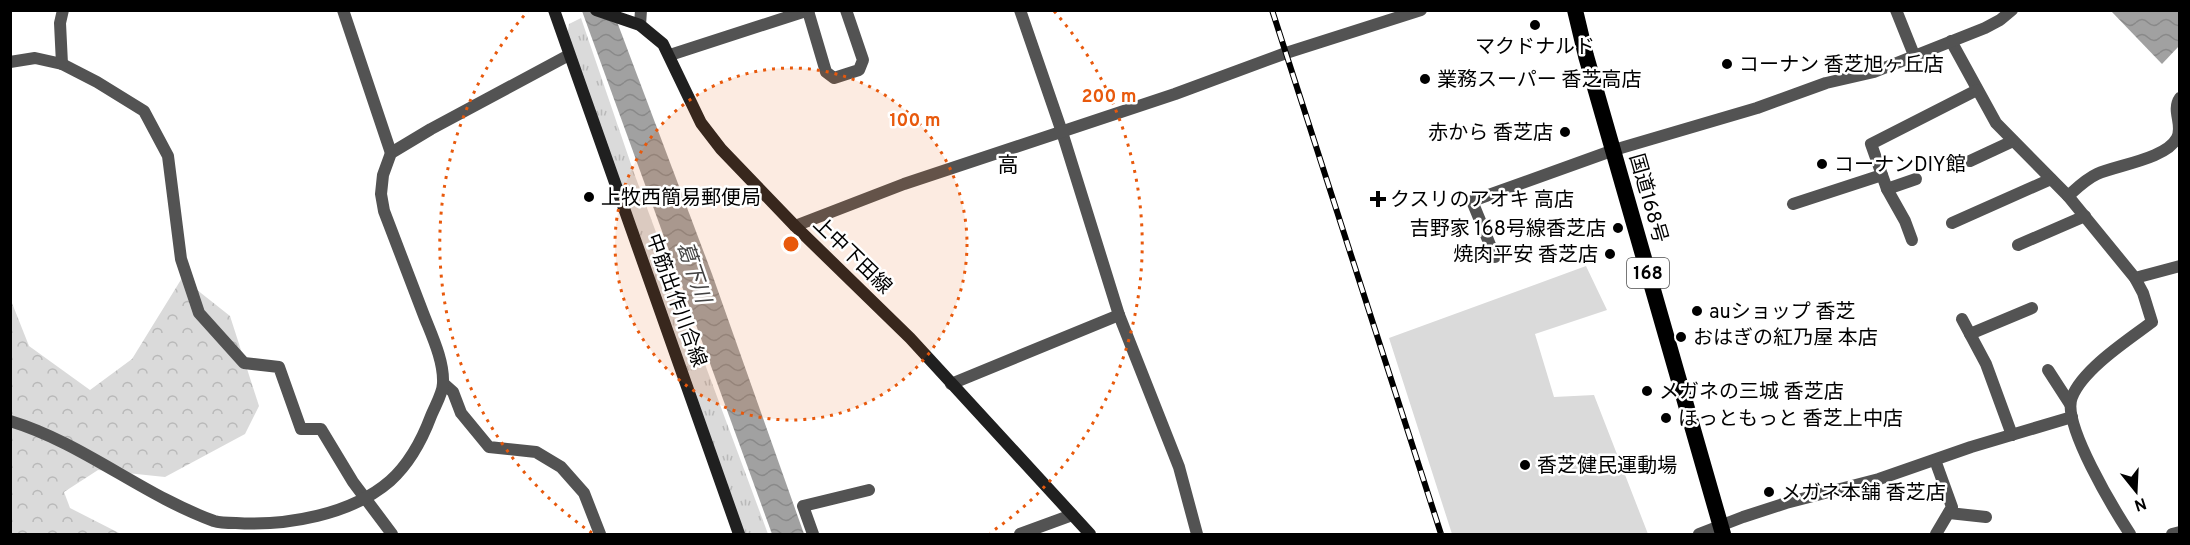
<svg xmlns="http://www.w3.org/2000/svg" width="2190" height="545" font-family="Overpass,'Noto Sans JP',sans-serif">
<defs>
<pattern id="forest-crowns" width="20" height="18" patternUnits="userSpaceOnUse" patternTransform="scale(1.5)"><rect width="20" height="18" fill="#dadada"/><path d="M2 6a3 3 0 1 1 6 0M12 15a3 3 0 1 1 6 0" fill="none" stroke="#b9b9b9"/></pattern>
<pattern id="park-tufts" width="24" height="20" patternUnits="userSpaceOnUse" patternTransform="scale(1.5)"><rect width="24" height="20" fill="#dadada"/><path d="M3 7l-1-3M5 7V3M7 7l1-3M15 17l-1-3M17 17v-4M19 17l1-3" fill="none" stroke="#b9b9b9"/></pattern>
<pattern id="water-waves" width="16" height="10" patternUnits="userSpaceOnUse" patternTransform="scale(1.5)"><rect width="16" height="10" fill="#a1a1a1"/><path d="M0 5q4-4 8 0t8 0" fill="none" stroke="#898989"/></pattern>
</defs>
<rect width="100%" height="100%" fill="#fff"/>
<polygon fill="url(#forest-crowns)" points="182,278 230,316 259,406 245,434 165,477 98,470 64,492 70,508 121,534 11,534 10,298 29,346 90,390 132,359"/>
<polygon fill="url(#park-tufts)" points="581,18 634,173 768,534 744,534 567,37 569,24"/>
<polygon fill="#dadada" points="1586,266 1607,310 1535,334 1554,397 1594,395 1648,534 1452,534 1389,338"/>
<g fill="url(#water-waves)">
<polygon points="582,11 613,11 712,274 804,534 772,534"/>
<polygon points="2111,11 2179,11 2179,46 2162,64"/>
</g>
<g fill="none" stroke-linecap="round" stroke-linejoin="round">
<g stroke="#535353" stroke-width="12">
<polyline points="343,10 391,153"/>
<polyline points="1020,10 1062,132 1119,315 1179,467 1197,534"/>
<polyline points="1896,10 1914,55"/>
<polyline points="808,11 826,72 834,78 859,70 863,60 846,10"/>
<polyline points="640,25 641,10"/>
<path d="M1951,41L1996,123L2068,196L2135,278L2143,293L2152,322C2128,340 2083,369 2072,397C2061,423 2115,511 2130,534"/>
<polyline points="670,55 809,10"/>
<polyline points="10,62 35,58 62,64 97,82 144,111 168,156 181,259 199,313 244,363 279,367 301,429 321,429 353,482 392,534"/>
<polyline points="62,64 60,23 63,10"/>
<polyline points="1970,161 2013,141"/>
<polyline points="1887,189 1916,179"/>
<path d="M2068,196C2077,188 2086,179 2097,174C2117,165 2166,159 2177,138C2184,125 2171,111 2180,98"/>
<polyline points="1793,204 1882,175"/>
<polyline points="1952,223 2051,179"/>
<polyline points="1912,240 1905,221 1887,189 1871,144 1977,90"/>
<polyline points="2018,245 2085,216"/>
<polyline points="1495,257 1472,201 1614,150 1757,108 1826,83 1874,72 1985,28 2000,20 2012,10"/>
<polyline points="2135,278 2180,266"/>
<polyline points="1962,319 1986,364 2012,435"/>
<polyline points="1970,334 2032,308"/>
<polyline points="2048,370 2070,404"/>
<polyline points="444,384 453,392 461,413 489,447 536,452 561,467 584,493 600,534"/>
<polyline points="951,384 1119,315"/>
<path d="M10,421C83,443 142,495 214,521C220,523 229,523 236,523C286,526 351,515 390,481C409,464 422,440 431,416C435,406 443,393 443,383C444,360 431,334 423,313C410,279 397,245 384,211L381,194L383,175L391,153L431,129L569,55"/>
<polyline points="1935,460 1952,507 1936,534"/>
<polyline points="1949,513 1986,517"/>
<polyline points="813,534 803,506 869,490"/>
<polyline points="1020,534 1072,515"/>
<polyline points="1699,534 1743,517 1786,503 1879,479 1971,447 2072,417"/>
<polyline points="2172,534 2180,532"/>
</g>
<polyline stroke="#535353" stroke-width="12" points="795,226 904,184 1175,94 1286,53 1421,10"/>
<g stroke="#202020" stroke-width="12">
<polyline points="554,10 739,534"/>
<polyline points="596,10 640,25 663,44 701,123 721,149 795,226 910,338 1090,534"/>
</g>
<polyline stroke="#000" stroke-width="16" points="1575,10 1586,56 1723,534"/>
<defs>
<polyline id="rail" points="1272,10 1441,534"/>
</defs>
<use href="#rail" stroke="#000" stroke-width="6"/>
<use href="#rail" stroke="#fff" stroke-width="4" stroke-dasharray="11" stroke-linecap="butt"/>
</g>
<circle cx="791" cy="244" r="176" fill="#e8590c" fill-opacity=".12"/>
<g fill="none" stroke="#e8590c" stroke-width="3" stroke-dasharray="3 6">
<circle cx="791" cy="244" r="176"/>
<path d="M592 533A351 351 0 0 1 528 11M1054 11A351 351 0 0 1 990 533"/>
</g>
<g fill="#000" stroke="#fff" stroke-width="2">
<circle cx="1535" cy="25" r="6"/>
<circle cx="1727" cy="64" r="6"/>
<circle cx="1425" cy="79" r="6"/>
<circle cx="1565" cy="132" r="6"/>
<circle cx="1822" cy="164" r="6"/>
<circle cx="589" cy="197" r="6"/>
<path d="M1375 190h6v6h6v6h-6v6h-6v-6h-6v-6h6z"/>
<circle cx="1618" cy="228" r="6"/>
<circle cx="1610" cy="254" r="6"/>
<circle cx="1697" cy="311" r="6"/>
<circle cx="1681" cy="337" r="6"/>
<circle cx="1647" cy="391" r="6"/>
<circle cx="1666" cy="418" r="6"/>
<circle cx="1525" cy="465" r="6"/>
<circle cx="1769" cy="492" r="6"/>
</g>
<g text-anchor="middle" stroke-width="5" stroke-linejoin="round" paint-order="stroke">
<rect fill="#fff" stroke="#4c4c4c" stroke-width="1.5" x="1627" y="258" width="42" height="30" rx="4.5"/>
<g font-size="18" font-weight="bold" fill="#000">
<text x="1648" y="279">168</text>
</g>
<g font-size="20" fill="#000" stroke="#fff" text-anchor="start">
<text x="1535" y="53" text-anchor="middle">マクドナルド</text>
<text x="1739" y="71">コーナン 香芝旭ヶ丘店</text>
<text x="1437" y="86">業務スーパー 香芝高店</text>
<text x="1553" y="139" text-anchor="end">赤から 香芝店</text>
<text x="1834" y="171">コーナンDIY館</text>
<text x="601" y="204">上牧西簡易郵便局</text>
<text x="1390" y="206">クスリのアオキ 高店</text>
<text x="1606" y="235" text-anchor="end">吉野家 168号線香芝店</text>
<text x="1598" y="261" text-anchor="end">焼肉平安 香芝店</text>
<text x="1709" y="318">auショップ 香芝</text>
<text x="1693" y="344">おはぎの紅乃屋 本店</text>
<text x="1659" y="398">メガネの三城 香芝店</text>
<text x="1678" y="425">ほっともっと 香芝上中店</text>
<text x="1537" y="472">香芝健民運動場</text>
<text x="1781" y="499">メガネ本舗 香芝店</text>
</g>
<g font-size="20" fill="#000" stroke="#fff">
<text transform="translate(1649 198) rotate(74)" y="7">国道168号</text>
<text transform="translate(853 255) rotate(44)" y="7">上中下田線</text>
<text transform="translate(677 300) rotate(70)" y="7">中筋出作川合線</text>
</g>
<g font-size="21" fill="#000" stroke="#fff">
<text x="1008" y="172">高</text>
</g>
<g font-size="21" font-style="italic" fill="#424242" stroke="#fff">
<text transform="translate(694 272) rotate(71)" y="7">葛下川</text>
</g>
</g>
<circle cx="791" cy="244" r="9" fill="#e8590c" stroke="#fff" stroke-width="3"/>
<g font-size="18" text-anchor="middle" font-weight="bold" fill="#e8590c" stroke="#fff" stroke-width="5" stroke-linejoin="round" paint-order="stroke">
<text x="1109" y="102">200 m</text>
<text x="915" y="126">100 m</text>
</g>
<rect width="2190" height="545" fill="none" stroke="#000000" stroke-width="24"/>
<g transform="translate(2136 491) rotate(162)" stroke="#ffffff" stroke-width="4.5" paint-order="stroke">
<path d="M0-4.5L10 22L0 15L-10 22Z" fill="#000000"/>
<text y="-9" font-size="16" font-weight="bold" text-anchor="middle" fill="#000000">N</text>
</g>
</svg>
